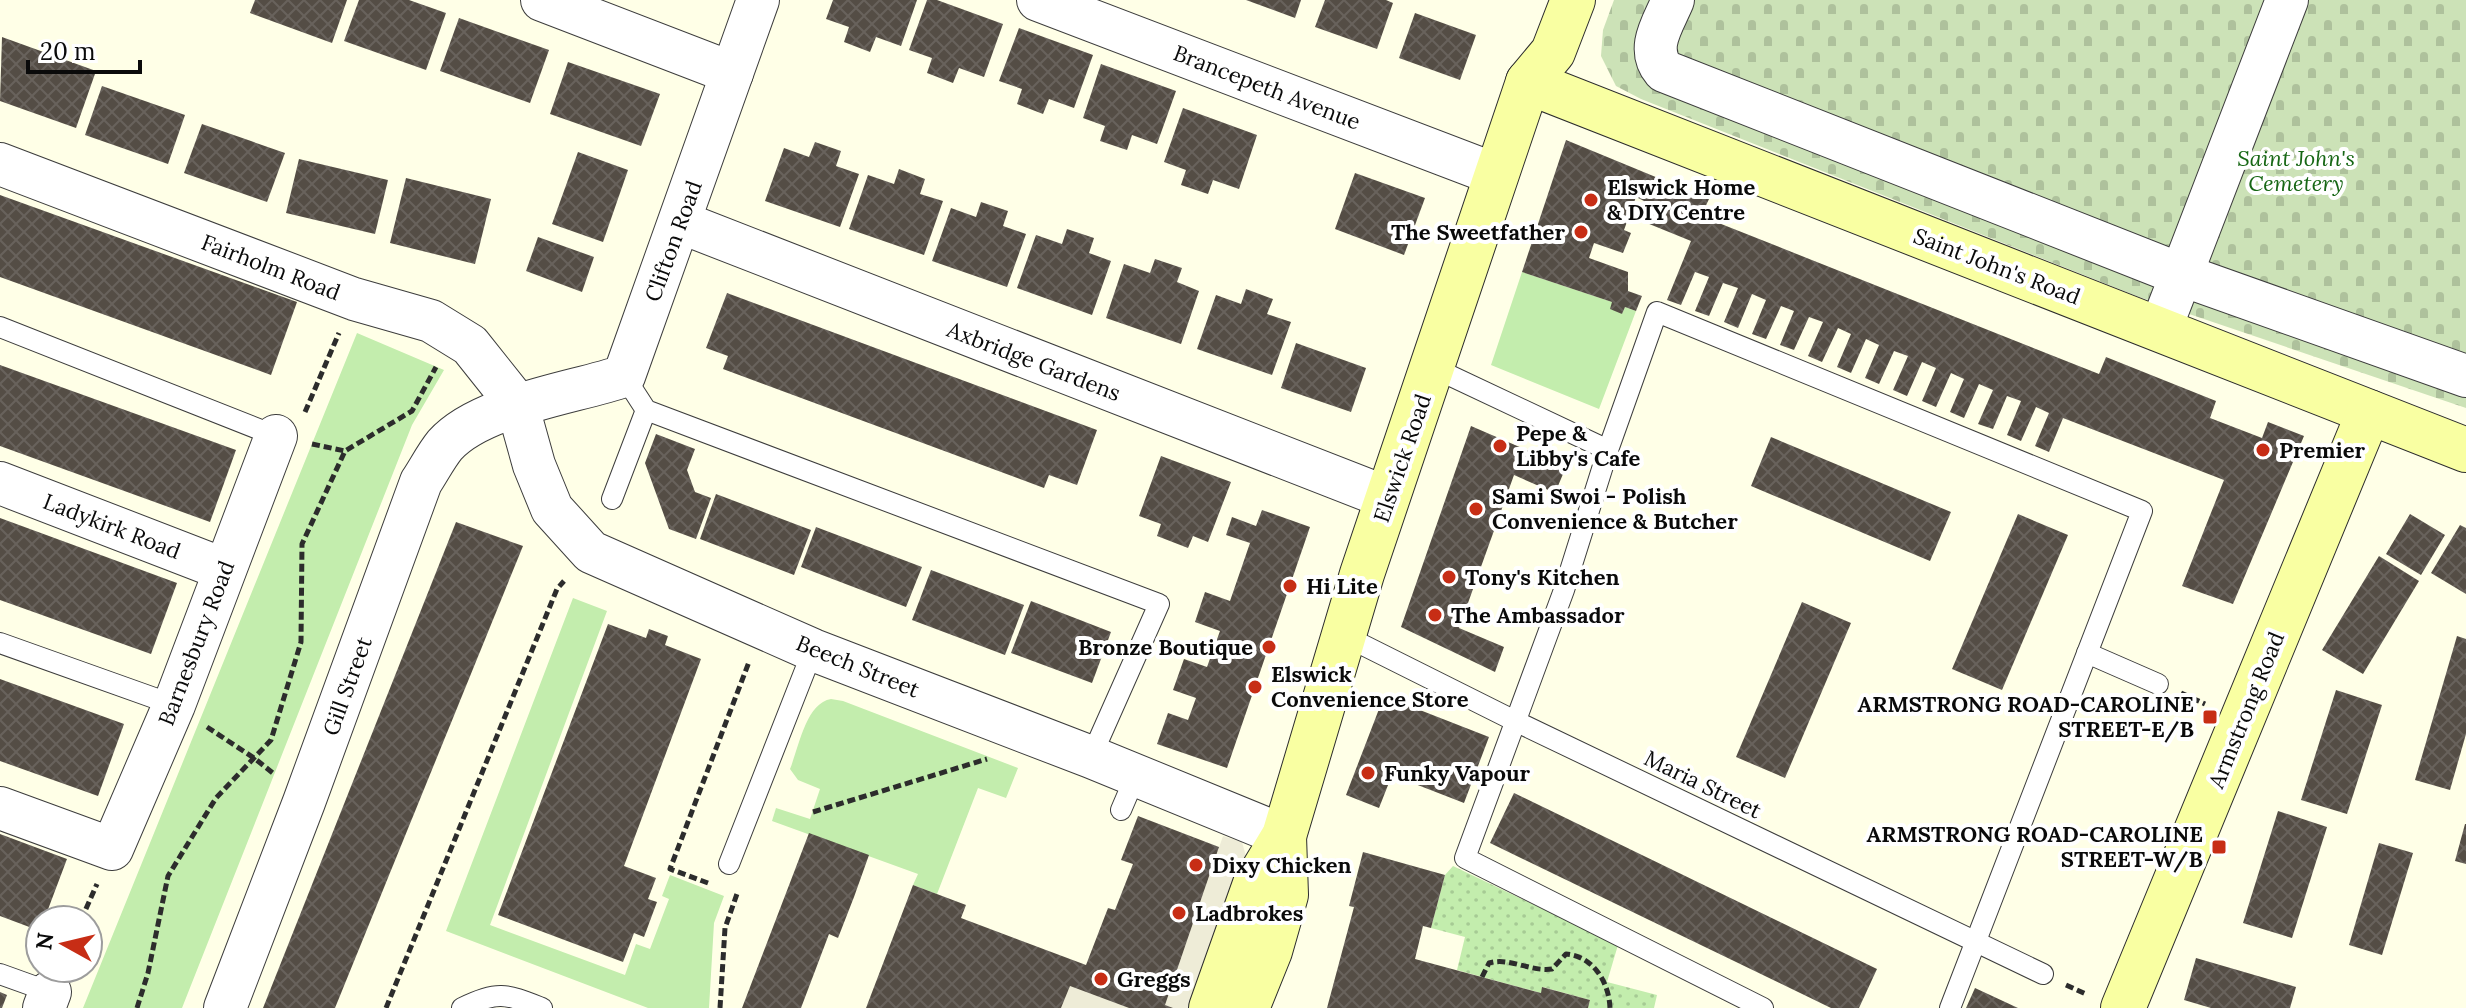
<svg xmlns="http://www.w3.org/2000/svg" width="2466" height="1008" font-family="Lora,serif">
<defs>
<pattern id="cemetery-stones" width="16" height="16" patternUnits="userSpaceOnUse" patternTransform="scale(2)"><rect width="16" height="16" fill="#cce2b7"/><path d="M2 7V4a2 2 0 0 1 4 0v3zM10 15v-3a2 2 0 0 1 4 0v3z" fill="#aec19c"/></pattern>
<pattern id="park-dots" width="8" height="8" patternUnits="userSpaceOnUse" patternTransform="scale(2)"><rect width="8" height="8" fill="#c3edad"/><path d="M2 2h.1M6 6h.1" fill="none" stroke="#a6ca94" stroke-width="1.8" stroke-linecap="round"/></pattern>
<pattern id="building-cross-hatch" width="8" height="8" patternUnits="userSpaceOnUse" patternTransform="scale(2)"><rect width="8" height="8" fill="#544d45"/><path d="M0 0l8 8M0 8l8-8" fill="none" stroke="#68625c"/></pattern>
</defs>
<rect width="100%" height="100%" fill="#ffffe7"/>
<g fill="#c3edad">
<polygon points="1522,272 1612,302 1622,313 1625,307 1636,311 1599,409 1491,365"/>
<polygon points="357,333 444,370 412,425 182,1008 83,1008"/>
<polygon points="573,598 607,611 490,925 625,975 636,944 650,949 669,899 662,896 670,875 724,896 714,923 709,1008 648,1008 446,931"/>
<path d="M831,699L843,701L1018,768L1006,798L978,788L937,894L913,885L918,874L772,821L776,808L810,819L820,789L798,780L790,769C799,747 806,703 831,699Z"/>
</g>
<polygon fill="url(#cemetery-stones)" points="1614,0 2466,0 2466,408 2139,297 1641,99 1616,86 1601,56 1603,30"/>
<polygon fill="url(#park-dots)" points="1453,866 1618,945 1607,982 1657,995 1654,1008 1588,1008 1590,1000 1543,987 1541,993 1457,970 1465,937 1431,928 1445,875"/>
<g fill="#eeecd7">
<polygon points="1223,836 1242,842 1247,860 1193,1008 1167,1008 1165,1005"/>
<polygon points="1070,986 1129,1008 1061,1008"/>
</g>
<g fill="url(#building-cross-hatch)">
<polygon points="255,0 347,0 332,43 250,13"/>
<polygon points="359,0 409,0 446,13 426,70 344,41"/>
<polygon points="833,0 917,0 901,46 876,37 870,52 844,42 849,27 826,19"/>
<polygon points="927,0 937,0 1003,24 984,77 959,68 953,83 927,73 932,58 909,50"/>
<polygon points="1246,0 1301,0 1295,18"/>
<polygon points="1325,0 1386,0 1393,3 1377,49 1315,27"/>
<polygon points="1415,13 1476,35 1460,80 1399,58"/>
<polygon points="459,18 549,50 530,103 440,71"/>
<polygon points="1019,28 1093,55 1074,108 1049,99 1043,114 1017,104 1022,89 999,81"/>
<polygon points="2,37 96,71 76,128 0,101"/>
<polygon points="568,62 660,94 641,146 550,114"/>
<polygon points="1101,64 1176,91 1157,144 1132,135 1127,150 1100,141 1105,126 1083,118"/>
<polygon points="102,86 185,115 168,164 85,135"/>
<polygon points="1183,108 1257,135 1239,189 1213,180 1208,194 1181,185 1186,170 1164,162"/>
<polygon points="202,124 285,153 267,202 184,173"/>
<polygon points="1566,140 1709,199 1701,216 2099,374 2106,357 2216,401 2210,418 2262,438 2268,422 2304,436 2233,604 2182,586 2224,480 2063,418 2049,452 2035,446 2049,413 2036,407 2021,441 2007,435 2021,401 2007,396 1993,429 1978,424 1993,390 1979,384 1964,418 1950,412 1964,379 1951,373 1936,407 1922,401 1936,368 1922,362 1907,396 1893,390 1908,356 1894,351 1879,384 1865,378 1879,345 1866,339 1851,373 1837,367 1851,334 1838,328 1822,362 1808,356 1823,322 1809,317 1794,350 1780,345 1794,311 1781,306 1766,339 1752,334 1766,300 1752,294 1738,328 1724,322 1738,288 1723,283 1709,316 1695,311 1709,277 1695,272 1681,305 1667,300 1691,241 1637,219 1644,201 1636,197 1624,230 1631,233 1623,253 1594,243 1589,258 1628,272 1628,291 1642,296 1636,311 1625,307 1622,314 1610,309 1612,302 1522,272"/>
<polygon points="815,142 841,151 836,166 859,174 840,227 765,201 784,148 809,157"/>
<polygon points="578,152 628,170 603,242 552,224"/>
<polygon points="299,159 388,180 375,234 286,213"/>
<polygon points="899,169 925,179 920,194 943,201 924,255 849,229 868,175 894,184"/>
<polygon points="1355,173 1425,198 1404,255 1335,229"/>
<polygon points="406,178 491,199 475,264 390,243"/>
<polygon points="0,195 297,302 271,375 0,277"/>
<polygon points="981,202 1008,211 1003,226 1026,234 1007,287 932,261 951,208 976,217"/>
<polygon points="1067,229 1094,238 1089,253 1111,261 1092,315 1017,288 1036,235 1062,244"/>
<polygon points="538,237 594,257 582,292 526,271"/>
<polygon points="1155,259 1182,268 1177,282 1199,291 1181,344 1106,318 1124,264 1150,273"/>
<polygon points="1246,289 1273,299 1267,314 1291,322 1272,375 1197,349 1216,295 1241,304"/>
<polygon points="727,293 1097,430 1077,485 1049,475 1044,488 723,369 728,356 706,348"/>
<polygon points="1296,343 1366,368 1351,412 1281,388"/>
<polygon points="0,365 236,450 210,522 0,446"/>
<polygon points="1471,426 1566,467 1555,493 1514,475 1459,628 1504,647 1495,672 1401,627"/>
<polygon points="656,434 695,449 687,470 695,492 711,498 696,539 669,529 645,463"/>
<polygon points="1771,437 1951,512 1930,561 1751,486"/>
<polygon points="1161,456 1231,482 1208,542 1193,536 1188,548 1157,536 1161,524 1139,516"/>
<polygon points="716,494 811,530 794,575 700,539"/>
<polygon points="1262,510 1310,527 1227,768 1157,744 1168,713 1188,720 1196,698 1173,690 1184,659 1207,667 1220,631 1195,622 1205,592 1230,601 1250,543 1226,535 1232,517 1256,526"/>
<polygon points="2018,514 2068,535 2002,690 1952,669"/>
<polygon points="2410,514 2445,535 2421,575 2386,554"/>
<polygon points="0,518 177,583 151,654 0,600"/>
<polygon points="456,522 523,546 335,1008 263,1008"/>
<polygon points="2460,525 2466,528 2466,594 2431,573"/>
<polygon points="816,527 922,567 906,607 801,567"/>
<polygon points="2379,556 2419,581 2363,674 2322,650"/>
<polygon points="931,570 1024,605 1005,655 912,620"/>
<polygon points="1031,601 1111,632 1092,683 1011,653"/>
<polygon points="1802,602 1851,623 1785,778 1736,757"/>
<polygon points="608,624 646,638 649,629 668,636 665,645 701,659 624,866 656,878 648,899 657,902 644,937 634,933 623,962 498,915"/>
<polygon points="2457,636 2466,639 2466,734 2450,790 2415,780"/>
<polygon points="0,679 124,724 98,796 0,761"/>
<polygon points="2336,690 2382,705 2347,814 2301,800"/>
<polygon points="1384,696 1489,737 1464,803 1392,775 1379,808 1346,795"/>
<polygon points="1514,793 1877,969 1859,1008 1831,1008 1490,843"/>
<polygon points="2278,811 2327,827 2292,938 2243,923"/>
<polygon points="1138,816 1219,847 1165,1005 1173,1008 1129,1008 1070,986 1061,1008 866,1008 913,885 966,905 961,918 1086,965 1108,908 1115,910 1133,864 1121,860"/>
<polygon points="2465,824 2466,824 2466,864 2455,861"/>
<polygon points="809,833 869,855 854,897 838,938 829,934 801,1008 742,1008"/>
<polygon points="0,834 67,859 44,920 40,920 40,931 0,916"/>
<polygon points="2379,843 2413,853 2382,955 2349,945"/>
<polygon points="1363,852 1445,875 1431,928 1423,926 1415,959 1541,993 1542,987 1590,1000 1588,1008 1327,1008 1354,907 1349,906"/>
<polygon points="2196,958 2296,987 2290,1008 2211,1008 2184,1000"/>
<polygon points="1975,988 2018,1008 1966,1008"/>
<polygon points="0,992 7,995 2,1008 0,1008"/>
</g>
<g fill="none" stroke-linecap="round" stroke-linejoin="round">
<defs>
<g id="lane">
<polyline points="0,327 276,436"/>
<polyline points="1434,368 1608,450"/>
<polyline points="624,376 646,410 1159,604 1091,757"/>
<polyline points="612,499 646,410"/>
<polyline points="1343,635 1515,721 2043,974"/>
<polyline points="0,643 174,705"/>
<polyline points="2087,653 2158,684"/>
<polyline points="1121,810 1136,775"/>
<polyline points="729,864 813,650"/>
<polyline points="0,974 50,992"/>
<path d="M462,1008C498,990 506,994 542,1008"/>
<polyline points="1763,1008 1465,858 1564,590 1608,450 1657,312 2142,511 1950,1008"/>
</g>
<g id="street">
<polyline points="542,0 732,73"/>
<polyline points="1038,0 1497,175"/>
<path d="M1673,0C1663,24 1645,48 1664,71L2182,275L2466,376"/>
<polyline points="0,164 354,299 431,321 470,345 517,404 534,465 552,509 591,552 813,650 1091,757 1284,836"/>
<polyline points="680,222 1388,498"/>
<polyline points="2160,330 2287,0"/>
<polyline points="0,483 223,569"/>
<polyline points="0,808 112,849 174,705 276,436"/>
<polyline points="44,1008 50,992"/>
<path d="M225,1008L304,802L421,482C429,470 436,456 445,445C481,405 574,393 624,376L758,0"/>
</g>
<g id="secondary">
<polyline points="1528,82 2466,450"/>
<polyline points="1211,1008 1255,884 1284,836 1362,574 1528,82 1553,52 1573,0"/>
<polyline points="1247,1008 1270,951 1286,895 1284,836"/>
<polyline points="2123,1008 2369,412"/>
</g>
</defs>
<use href="#lane" stroke="#3d3d3d" stroke-width="22"/>
<use href="#street" stroke="#3d3d3d" stroke-width="44"/>
<use href="#secondary" stroke="#2c2c2c" stroke-width="46"/>
<g stroke="#2c2c2c" stroke-width="5" stroke-dasharray="8 4" stroke-linecap="butt">
<polyline points="305,412 339,333"/>
<polyline points="312,444 345,451"/>
<polyline points="2181,693 2205,704"/>
<polyline points="207,727 254,758 274,774"/>
<polyline points="813,812 987,759"/>
<polyline points="708,883 670,869 749,662"/>
<polyline points="81,920 97,884"/>
<path d="M1482,977L1489,963C1510,957 1530,972 1552,969L1566,954C1593,956 1609,982 1610,1008"/>
<polyline points="2066,985 2086,994"/>
<polyline points="137,1008 148,973 168,876 216,798 271,740 301,642 302,544 345,451 412,411 436,367"/>
<polyline points="386,1008 557,589 564,581"/>
<polyline points="720,1008 725,928 738,891"/>
</g>
<use href="#lane" stroke="#fff" stroke-width="20"/>
<use href="#street" stroke="#fff" stroke-width="42"/>
<use href="#secondary" stroke="#f9ffa2" stroke-width="44"/>
</g>
<g fill="#c72d15" stroke="#fff" stroke-width="3">
<circle cx="1591" cy="200" r="8"/>
<circle cx="1581" cy="232" r="8"/>
<circle cx="1500" cy="446" r="8"/>
<circle cx="2263" cy="450" r="8"/>
<circle cx="1476" cy="509" r="8"/>
<circle cx="1449" cy="577" r="8"/>
<circle cx="1290" cy="586" r="8"/>
<circle cx="1435" cy="615" r="8"/>
<circle cx="1269" cy="647" r="8"/>
<circle cx="1255" cy="687" r="8"/>
<rect x="2202" y="709" width="16" height="16" rx="4"/>
<circle cx="1368" cy="773" r="8"/>
<rect x="2211" y="839" width="16" height="16" rx="4"/>
<circle cx="1196" cy="865" r="8"/>
<circle cx="1179" cy="913" r="8"/>
<circle cx="1101" cy="979" r="8"/>
</g>
<g text-anchor="middle" stroke-width="8" stroke-linejoin="round" paint-order="stroke">
<g font-size="22" fill="#0a0a0a" stroke="#fff">
<text transform="translate(1267 87) rotate(21)" y="8">Brancepeth Avenue</text>
<text transform="translate(673 241) rotate(-70)" y="8">Clifton Road</text>
<text transform="translate(1997 266) rotate(21)" y="8">Saint John's Road</text>
<text transform="translate(271 267) rotate(21)" y="8">Fairholm Road</text>
<text transform="translate(1034 361) rotate(21)" y="8">Axbridge Gardens</text>
<text transform="translate(1402 458) rotate(-71)" y="8">Elswick Road</text>
<text transform="translate(112 526) rotate(21)" y="8">Ladykirk Road</text>
<text transform="translate(196 643) rotate(-69)" y="8">Barnesbury Road</text>
<text transform="translate(858 666) rotate(22)" y="8">Beech Street</text>
<text transform="translate(347 686) rotate(-70)" y="8">Gill Street</text>
<text transform="translate(2246 710) rotate(-68)" y="8">Armstrong Road</text>
<text transform="translate(1703 784) rotate(26)" y="8">Maria Street</text>
</g>
<g font-size="22" font-style="italic" fill="#176715" stroke="#fff">
<text x="2296" y="166">Saint John's<tspan x="2296" dy="25">Cemetery</tspan></text>
</g>
<g font-size="22" font-weight="bold" fill="#0a0a0a" stroke="#fff" text-anchor="start">
<text x="1607" y="195">Elswick Home<tspan x="1607" dy="25">&amp; DIY Centre</tspan></text>
<text x="1565" y="240" text-anchor="end">The Sweetfather</text>
<text x="1516" y="441">Pepe &amp;<tspan x="1516" dy="25">Libby's Cafe</tspan></text>
<text x="2279" y="458">Premier</text>
<text x="1492" y="504">Sami Swoi - Polish<tspan x="1492" dy="25">Convenience &amp; Butcher</tspan></text>
<text x="1465" y="585">Tony's Kitchen</text>
<text x="1306" y="594">Hi Lite</text>
<text x="1451" y="623">The Ambassador</text>
<text x="1253" y="655" text-anchor="end">Bronze Boutique</text>
<text x="1271" y="682">Elswick<tspan x="1271" dy="25">Convenience Store</tspan></text>
<text x="2194" y="712" text-anchor="end">ARMSTRONG ROAD-CAROLINE<tspan x="2194" dy="25">STREET-E/B</tspan></text>
<text x="1384" y="781">Funky Vapour</text>
<text x="2203" y="842" text-anchor="end">ARMSTRONG ROAD-CAROLINE<tspan x="2203" dy="25">STREET-W/B</tspan></text>
<text x="1212" y="873">Dixy Chicken</text>
<text x="1195" y="921">Ladbrokes</text>
<text x="1117" y="987">Greggs</text>
</g>
</g>
<g transform="translate(64 944) rotate(278)"><circle r="38" fill="#ffffff" stroke="#9d9d9d" stroke-width="2"/>
<path d="M0-6L14 30L0 20L-14 30Z" fill="#c72d15"/>
<text y="-12" font-size="22" font-weight="bold" text-anchor="middle" fill="#0a0a0a">N</text>
</g>
<path d="M28 60v12h112v-12" fill="none" stroke="#0a0a0a" stroke-width="4"/>
<text x="40" y="60" font-size="24" fill="#0a0a0a" stroke="#ffffff" stroke-width="6" paint-order="stroke">20 m</text>
</svg>
